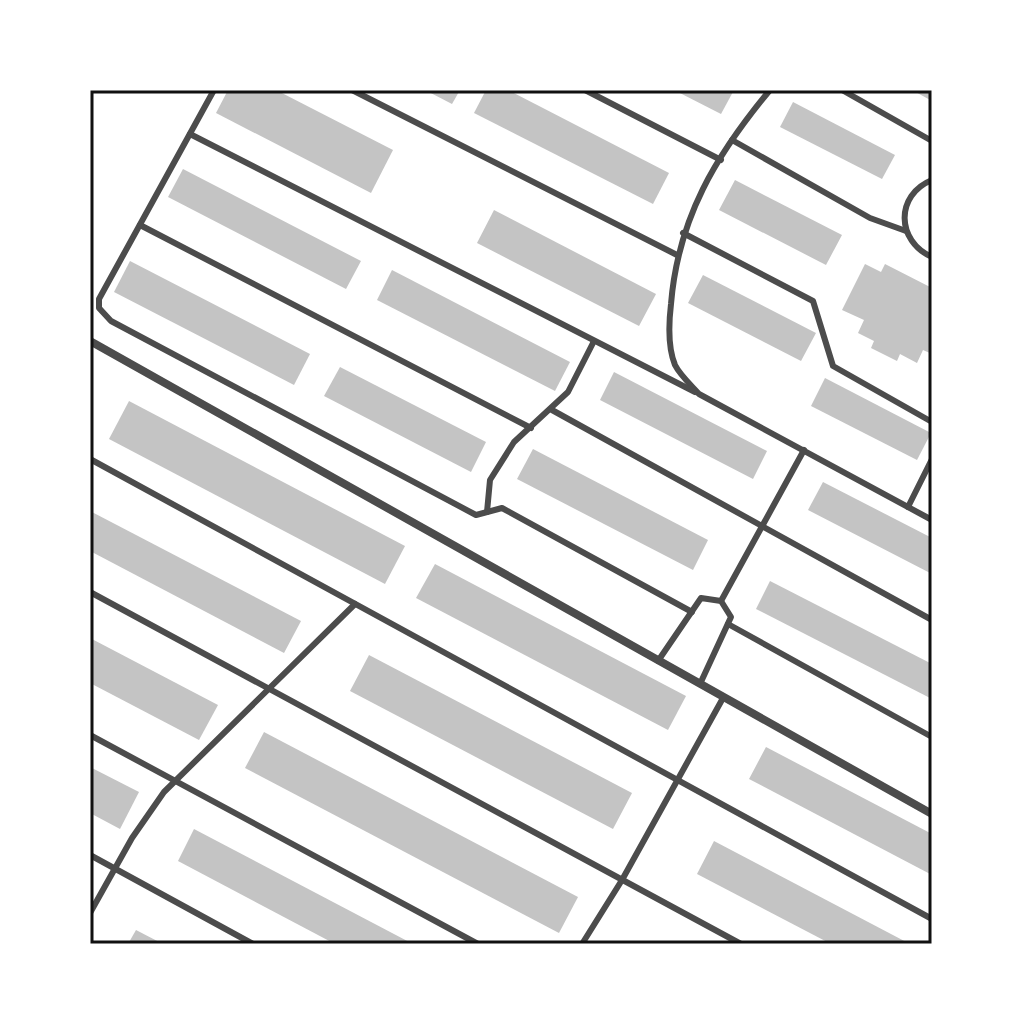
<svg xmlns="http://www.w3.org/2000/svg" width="1022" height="1034" font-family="Rubik,sans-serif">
<rect width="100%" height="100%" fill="#fff"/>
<g fill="#c4c4c4">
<polygon points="228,90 276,90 393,150 371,193 216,113"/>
<polygon points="425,90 460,90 452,104"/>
<polygon points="486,90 508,90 669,173 653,204 474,113"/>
<polygon points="674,90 734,90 721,114"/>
<polygon points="912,90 932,90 932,101"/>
<polygon points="793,102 895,155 882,179 780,127"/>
<polygon points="183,169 361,261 346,289 168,197"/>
<polygon points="735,180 842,235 826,265 719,210"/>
<polygon points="494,210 656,294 639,326 477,243"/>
<polygon points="130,261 310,354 294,385 114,292"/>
<polygon points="865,264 881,272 885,264 932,288 932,354 923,350 917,363 900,354 897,361 871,348 874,341 858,333 864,320 842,310"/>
<polygon points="392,270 570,362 555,391 377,300"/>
<polygon points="703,275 816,333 801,361 688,303"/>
<polygon points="340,367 486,442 471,472 324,396"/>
<polygon points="614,372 767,451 753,479 600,400"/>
<polygon points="825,378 931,433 917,460 811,406"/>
<polygon points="129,401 405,546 385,584 109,439"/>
<polygon points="533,449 708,540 693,570 517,479"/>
<polygon points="823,482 932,538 932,574 808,510"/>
<polygon points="90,511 301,621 284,653 90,551"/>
<polygon points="435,564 686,696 668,730 416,598"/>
<polygon points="770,581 932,664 932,699 756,609"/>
<polygon points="90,638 218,705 199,740 90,683"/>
<polygon points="369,655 632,793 613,829 350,691"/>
<polygon points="264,732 578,897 559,933 245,768"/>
<polygon points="766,747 932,834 932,875 749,779"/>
<polygon points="90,767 139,792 120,829 90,813"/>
<polygon points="194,829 413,944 335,944 178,861"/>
<polygon points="714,841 910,944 831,944 697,874"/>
<polygon points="136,930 163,944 128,944"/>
</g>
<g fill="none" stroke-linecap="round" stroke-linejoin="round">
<g stroke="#4c4c4c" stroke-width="6">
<polyline points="214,90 99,299 99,308 111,321 476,515 502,508 692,612"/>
<polyline points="352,90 677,255"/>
<polyline points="585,90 721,160"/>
<path d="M770,90C716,155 678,218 671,304C669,321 668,348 675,365C680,375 691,385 699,394L932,520"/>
<polyline points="842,90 932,141"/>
<polyline points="190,134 695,392"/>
<polyline points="732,140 870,218 906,231"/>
<path d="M932,180C895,195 896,241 932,257"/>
<polyline points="140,225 531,428"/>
<polyline points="683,233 813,301 833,366 932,422"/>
<polyline points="552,410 932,620"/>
<polyline points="90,459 932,919"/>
<polyline points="908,507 932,459"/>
<polyline points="487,512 490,480 514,442 568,392 594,341"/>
<polyline points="90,592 741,944"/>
<polyline points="721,601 804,450"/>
<polyline points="728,624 932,737"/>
<polyline points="658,661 701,598 721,601 731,617 700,684"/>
<polyline points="90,735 478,944"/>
<polyline points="90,855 253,944"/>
<polyline points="90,913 132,838 164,792 355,604"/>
<polyline points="582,944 622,880 723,698"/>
</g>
<polyline stroke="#4c4c4c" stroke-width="8" points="90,341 932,814"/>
</g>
<rect width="1022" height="1034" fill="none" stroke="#ffffff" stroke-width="184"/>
<rect x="92" y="92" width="838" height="850" fill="none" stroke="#111" stroke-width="3"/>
</svg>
